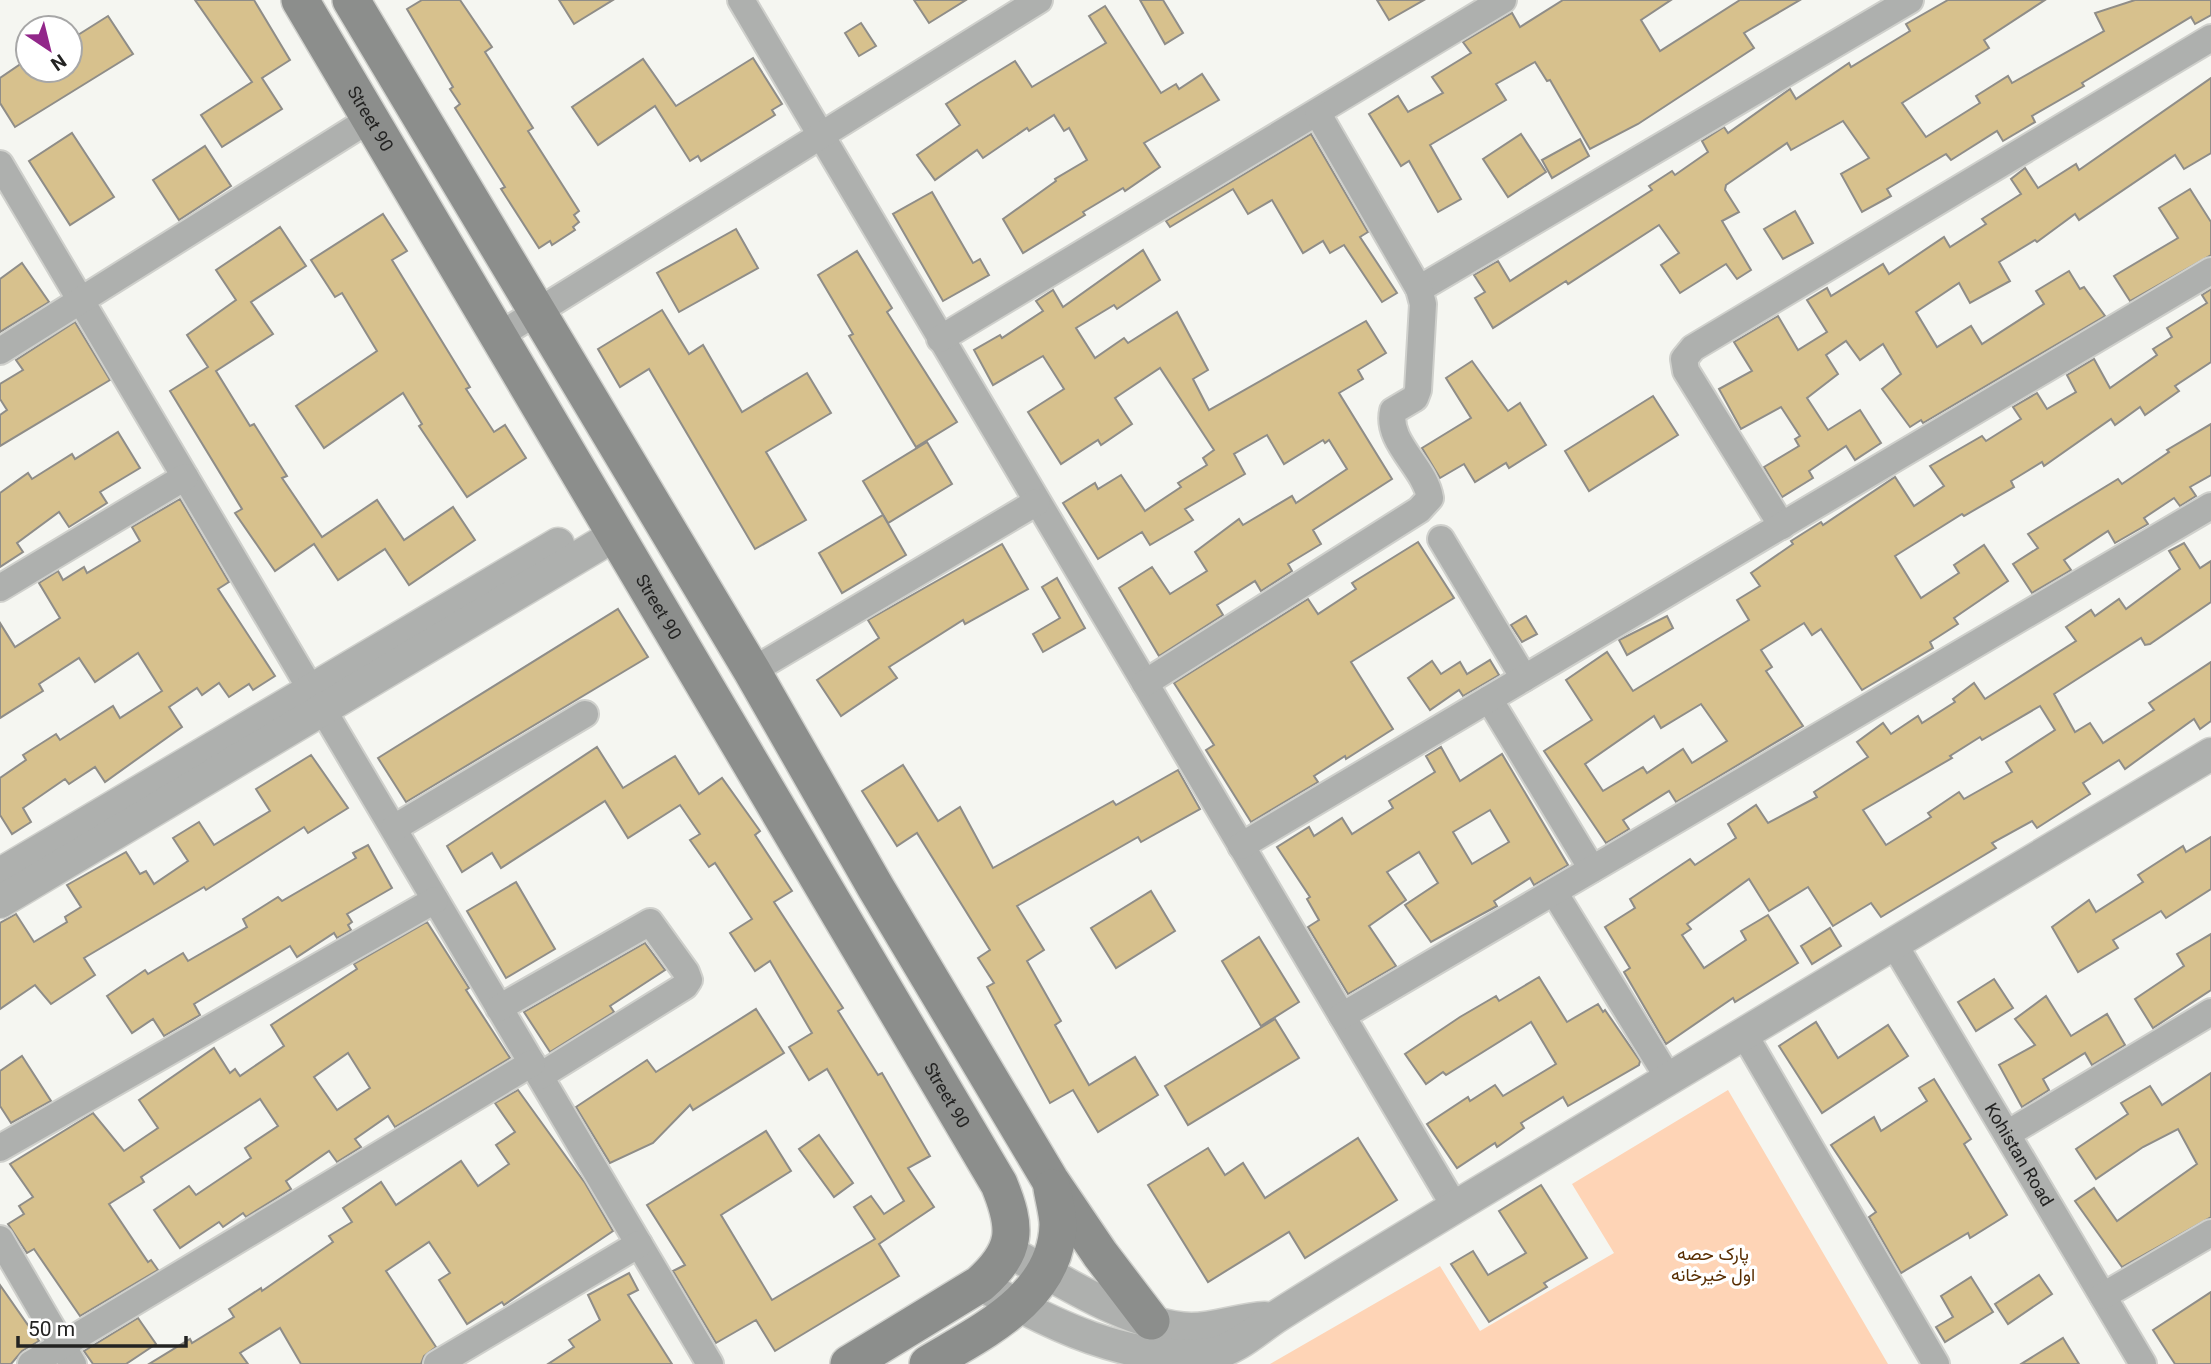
<svg xmlns="http://www.w3.org/2000/svg" width="2211" height="1364" font-family="Roboto,Vazirmatn,sans-serif">
<rect width="100%" height="100%" fill="#f5f6f1"/>
<polygon fill="#fed4b6" points="1728,1090 1888,1364 1270,1364 1440,1266 1480,1331 1614,1253 1572,1184"/>
<g fill="#d7c18d" stroke="#8f8d88" stroke-width="2" fill-rule="evenodd">
<polygon points="195,0 254,0 290,60 262,78 282,109 222,147 201,115 252,82"/>
<polygon points="422,0 460,0 492,47 485,52 533,128 528,131 579,211 574,215 579,222 573,227 575,230 552,245 550,241 539,248 501,189 505,187 455,108 460,104 450,89 453,87 407,9"/>
<polygon points="559,0 613,0 574,24"/>
<polygon points="914,0 966,0 929,23"/>
<polygon points="1140,0 1163,0 1183,33 1165,44"/>
<polygon points="1377,0 1424,0 1389,20"/>
<polygon points="1563,0 1671,0 1641,20 1660,51 1740,0 1800,0 1744,33 1754,48 1638,124 1590,149 1550,80 1547,81 1535,62 1496,84 1506,100 1430,145 1461,199 1438,212 1409,161 1401,166 1369,114 1398,96 1408,112 1443,93 1432,77 1471,53 1463,42 1512,13 1520,27"/>
<polygon points="1948,0 2045,0 1984,40 1989,48 1902,103 1926,137 1980,103 1976,96 2008,76 2012,83 2104,31 2095,13 2135,0 2211,0 2211,15 2195,24 2191,17 2082,83 2084,86 2032,116 2035,122 2003,141 1997,131 1951,160 1946,154 1887,189 1891,196 1862,212 1841,174 1869,158 1843,121 1791,150 1787,143 1726,185 1725,190 1739,212 1722,221 1751,270 1737,279 1726,264 1680,293 1661,265 1679,253 1659,225 1568,284 1566,281 1493,328 1475,298 1485,292 1474,275 1498,261 1510,281 1652,190 1649,186 1672,171 1675,175 1708,152 1702,141 1724,127 1728,133 1790,89 1796,99 1849,63 1851,67 1910,31 1906,24"/>
<polygon points="1105,6 1161,93 1176,84 1179,89 1202,74 1219,100 1144,143 1160,167 1125,191 1123,188 1083,212 1085,215 1023,253 1003,219 1056,181 1055,179 1087,160 1069,128 1064,131 1054,115 1029,131 1027,128 983,158 977,150 935,180 917,155 960,125 946,104 979,83 1015,61 1032,87 1106,43 1089,16"/>
<polygon points="108,16 133,54 15,127 0,103 0,78 28,59 28,70 70,70 70,40"/>
<polygon points="861,23 876,46 859,56 845,33"/>
<polygon points="753,58 782,104 772,110 775,115 701,161 698,156 690,161 655,106 598,145 572,107 643,59 676,106"/>
<polygon points="2211,78 2211,153 2184,169 2175,155 2079,220 2075,214 2037,242 2035,240 1999,262 2010,281 1970,303 1959,283 1916,312 1937,347 1971,326 1982,344 2044,304 2036,291 2069,271 2080,289 2084,287 2105,316 1923,423 1921,420 1910,427 1882,389 1901,374 1883,344 1860,360 1846,341 1826,355 1838,374 1807,398 1828,430 1860,410 1881,443 1855,460 1846,446 1809,471 1813,478 1782,497 1764,467 1799,446 1795,439 1800,436 1781,407 1741,429 1719,389 1752,371 1734,342 1778,316 1798,350 1827,332 1807,300 1827,288 1831,296 1883,264 1889,274 1944,237 1950,247 1986,224 1982,219 2021,194 2011,179 2025,168 2038,188 2076,164 2079,170"/>
<polygon points="72,133 114,197 70,225 29,161"/>
<polygon points="1311,134 1368,232 1360,237 1397,293 1382,302 1344,245 1330,253 1323,241 1303,253 1272,200 1248,214 1233,189 1170,227 1166,221"/>
<polygon points="1521,134 1546,172 1508,197 1483,159"/>
<polygon points="1580,139 1589,156 1552,178 1542,160"/>
<polygon points="205,146 231,186 179,220 153,180"/>
<polygon points="2190,189 2211,222 2211,255 2130,301 2114,276 2178,238 2159,208"/>
<polygon points="932,192 973,263 980,259 989,275 943,301 893,214"/>
<polygon points="1795,211 1813,243 1783,259 1764,229"/>
<polygon points="383,214 407,251 392,260 470,387 466,389 494,432 505,425 526,458 467,497 419,426 422,424 403,393 324,448 296,406 377,351 342,293 335,297 311,260"/>
<polygon points="280,227 306,266 251,302 273,334 216,371 250,426 254,424 287,476 282,478 322,537 377,500 404,540 453,507 475,540 409,585 385,549 338,580 314,544 275,571 235,513 242,509 170,391 208,367 187,335 236,300 216,270"/>
<polygon points="736,229 758,268 679,312 657,273"/>
<polygon points="1143,250 1160,280 1117,309 1114,305 1076,328 1095,358 1124,338 1128,343 1177,312 1208,370 1193,379 1209,410 1366,321 1386,353 1358,370 1363,379 1339,393 1392,479 1313,530 1321,544 1288,564 1292,571 1261,591 1255,581 1217,605 1223,615 1159,656 1119,588 1152,567 1170,594 1207,571 1195,552 1239,519 1243,525 1292,496 1296,503 1347,469 1329,440 1325,443 1323,440 1284,464 1267,435 1234,454 1245,474 1185,509 1193,520 1150,545 1142,532 1098,559 1063,503 1095,483 1098,489 1121,475 1145,511 1181,487 1178,483 1207,465 1203,458 1214,450 1160,368 1115,398 1132,424 1101,445 1098,440 1061,464 1028,412 1064,389 1043,356 993,385 974,350 1000,335 1002,338 1043,311 1036,301 1053,290 1063,307"/>
<polygon points="857,251 892,308 887,312 957,422 916,447 849,336 853,334 818,275"/>
<polygon points="22,263 49,302 0,332 0,279"/>
<path d="M2211,289V362L2175,386L2179,391L2145,415L2140,407L2115,425L2111,419L2044,466L2042,462L2011,481L2014,487L1964,516L1962,514L1895,556L1921,598L1959,573L1954,565L1984,545L2008,581L1954,618L1958,624L1930,642L1933,648L1862,690L1821,629L1812,635L1804,623L1761,650L1772,667L1766,671L1803,726L1676,802L1669,791L1623,820L1629,829L1606,843L1544,751L1592,720L1566,680L1607,652L1633,691L1749,620L1737,600L1760,586L1751,573L1793,544L1791,541L1821,522L1823,525L1895,477L1914,506L1944,486L1930,466L1982,436L1986,441L2021,419L2013,407L2037,393L2047,409L2076,392L2067,375L2094,359L2110,388L2157,355L2153,349L2172,337L2167,328L2207,303L2202,295ZM1701,704L1727,741L1692,763L1683,749L1647,773L1643,767L1603,791L1585,764L1654,716L1661,728Z"/>
<polygon points="662,310 689,354 703,345 742,412 807,373 831,413 766,452 806,520 755,549 649,369 620,387 598,349"/>
<polygon points="75,322 110,380 0,446 0,415 7,410 0,399 0,384 23,370 16,360"/>
<polygon points="1472,361 1508,411 1520,403 1546,445 1509,468 1506,463 1475,482 1464,464 1440,478 1422,448 1471,418 1446,378"/>
<polygon points="1653,396 1678,435 1589,491 1565,451"/>
<polygon points="2211,424 2211,475 2190,487 2196,496 2180,506 2174,498 2144,518 2148,524 2115,543 2108,531 2064,560 2071,570 2032,593 2013,564 2038,548 2028,534 2118,479 2122,484 2169,452 2167,450"/>
<polygon points="118,432 140,468 100,492 107,503 69,527 59,512 17,543 23,552 0,567 0,493 28,473 32,479 72,454 75,459"/>
<polygon points="927,442 952,484 888,523 863,481"/>
<polygon points="180,499 229,582 218,589 275,676 253,690 249,684 229,697 219,683 202,695 197,688 169,707 182,727 105,782 95,767 69,784 65,779 23,808 31,822 12,834 0,815 0,778 26,760 23,755 56,734 60,740 113,706 120,718 162,691 138,653 95,682 79,658 39,684 43,691 0,718 0,623 15,647 60,618 39,583 58,571 63,580 84,567 87,573 140,541 132,527"/>
<polygon points="883,515 906,555 842,593 819,553"/>
<polygon points="1418,542 1454,598 1351,662 1393,729 1346,759 1345,756 1314,776 1318,782 1251,822 1206,750 1214,745 1174,683 1308,599 1318,614 1356,589 1352,583"/>
<path d="M2184,543L2200,568L2211,561V602L2150,644L2145,645L2141,638L2054,694L2075,732L2090,723L2103,743L2154,710L2149,703L2211,662V721L2200,729L2194,719L2125,769L2119,760L2083,783L2090,794L2037,828L2032,821L1992,843L1996,848L1881,917L1871,903L1833,926L1808,887L1769,911L1749,879L1687,924L1691,929L1682,935L1704,968L1746,940L1741,931L1768,915L1798,963L1735,1002L1733,998L1666,1044L1624,972L1630,968L1605,927L1635,908L1630,899L1690,859L1695,865L1736,838L1728,824L1756,805L1768,823L1817,797L1814,792L1868,757L1857,742L1883,723L1891,734L1918,716L1922,723L1955,702L1953,699L1974,683L1985,699L2076,641L2066,627L2091,610L2095,616L2119,599L2126,609L2180,569L2169,551ZM2040,706L2055,730L2006,762L2012,772L1964,799L1959,792L1928,813L1931,817L1886,845L1863,810L1952,758L1950,756L1980,737L1982,740Z"/>
<polygon points="1002,544 1028,589 965,624 963,620 889,667 897,678 841,716 817,680 879,638 868,620"/>
<polygon points="1057,578 1085,628 1043,652 1033,634 1060,618 1042,587"/>
<polygon points="618,609 648,657 406,802 378,758"/>
<polygon points="1526,616 1537,634 1522,642 1511,625"/>
<polygon points="1667,616 1673,628 1627,655 1619,640"/>
<polygon points="1490,660 1499,675 1463,696 1459,690 1430,710 1408,678 1432,661 1441,674 1460,662 1467,674"/>
<polygon points="597,747 623,788 675,756 699,794 722,778 760,831 755,835 792,891 774,902 843,1008 838,1011 878,1075 882,1073 930,1156 908,1168 934,1207 879,1244 899,1276 775,1351 756,1320 716,1343 673,1271 685,1265 647,1205 766,1131 791,1171 721,1215 772,1300 875,1239 854,1207 871,1196 884,1214 904,1201 827,1069 809,1080 789,1047 812,1033 770,961 755,971 730,933 752,919 715,863 709,867 690,840 700,834 680,805 628,838 605,801 501,868 492,853 462,872 447,846"/>
<path d="M1441,747L1460,781L1502,754L1568,865L1534,885L1530,878L1494,901L1497,906L1431,942L1405,905L1438,883L1419,852L1387,872L1406,900L1369,926L1396,966L1348,994L1308,927L1319,920L1307,899L1310,897L1277,847L1309,827L1314,836L1342,818L1352,834L1393,808L1389,801L1435,772L1426,756ZM1490,810L1509,842L1472,864L1453,832Z"/>
<polygon points="311,755 348,808 308,833 304,827 206,890 204,887 84,958 95,975 51,1004 35,985 0,1009 0,923 16,914 34,942 67,922 65,917 81,907 67,885 126,852 140,874 146,871 154,884 188,861 173,838 199,822 214,845 270,811 256,789"/>
<polygon points="903,765 938,821 960,807 993,868 1113,801 1116,805 1178,770 1200,809 1141,842 1138,837 1017,906 1044,950 1027,961 1061,1021 1055,1025 1089,1085 1135,1057 1158,1095 1098,1132 1073,1090 1050,1103 987,987 994,983 978,958 990,950 917,833 897,846 862,791"/>
<polygon points="2211,837 2211,889 2166,918 2161,911 2113,940 2118,948 2078,972 2052,927 2089,900 2096,912 2143,882 2138,875 2183,846 2186,852"/>
<polygon points="368,845 392,888 347,914 352,922 348,925 351,930 337,938 334,933 297,957 290,946 194,1004 200,1015 164,1036 153,1019 132,1033 107,996 145,970 148,974 183,953 188,961 247,927 243,919 278,897 282,901 356,858 353,853"/>
<polygon points="516,882 555,949 506,978 467,911"/>
<polygon points="1151,891 1175,931 1116,968 1091,928"/>
<path d="M427,922L469,988L466,990L510,1058L395,1127L388,1116L355,1139L361,1147L337,1162L329,1151L286,1181L291,1189L246,1217L243,1213L223,1227L219,1222L180,1248L154,1210L189,1186L196,1195L251,1158L245,1148L278,1126L260,1099L141,1177L144,1182L109,1204L148,1262L151,1260L158,1270L80,1316L34,1249L27,1253L8,1224L24,1214L19,1206L33,1197L10,1164L93,1113L124,1151L158,1128L139,1100L214,1048L230,1073L235,1069L240,1076L284,1046L271,1025L357,969L354,964ZM348,1053L370,1088L337,1110L314,1077Z"/>
<polygon points="1830,928 1841,946 1812,964 1801,946"/>
<polygon points="2211,934 2211,990 2153,1028 2135,999 2184,966 2177,954"/>
<polygon points="1259,937 1299,1002 1261,1026 1222,961"/>
<polygon points="645,943 665,970 610,1006 614,1012 550,1052 524,1012"/>
<polygon points="1539,977 1567,1022 1598,1004 1603,1012 1605,1010 1640,1061 1639,1065 1568,1106 1563,1097 1521,1123 1524,1128 1497,1147 1495,1143 1457,1168 1427,1124 1468,1097 1470,1101 1495,1085 1503,1096 1556,1064 1531,1022 1446,1075 1443,1072 1426,1084 1405,1054 1460,1017 1496,996 1499,1001"/>
<polygon points="1994,979 2013,1008 1976,1031 1958,1002"/>
<polygon points="2046,996 2071,1036 2107,1014 2125,1045 2092,1065 2085,1053 2043,1079 2049,1090 2022,1107 1999,1065 2035,1045 2015,1019"/>
<polygon points="756,1009 784,1053 693,1110 690,1105 653,1143 610,1163 576,1107 647,1060 656,1072"/>
<polygon points="1275,1019 1299,1058 1188,1125 1165,1086"/>
<polygon points="1816,1022 1838,1058 1888,1025 1908,1056 1822,1113 1779,1046"/>
<polygon points="22,1056 51,1101 11,1123 0,1106 0,1071"/>
<polygon points="2211,1073 2211,1217 2122,1267 2075,1201 2094,1188 2117,1221 2197,1164 2178,1129 2143,1147 2096,1179 2076,1149 2128,1114 2121,1103 2150,1086 2162,1105"/>
<polygon points="1934,1079 1971,1139 1964,1144 2007,1215 1970,1238 1968,1233 1901,1273 1869,1217 1876,1212 1831,1145 1874,1117 1881,1131 1927,1101 1919,1088"/>
<polygon points="518,1090 585,1183 613,1231 504,1305 502,1302 467,1324 439,1280 450,1273 429,1242 386,1271 436,1347 424,1356 421,1364 301,1364 280,1328 240,1353 248,1364 149,1364 190,1339 192,1343 234,1317 229,1309 261,1288 262,1291 333,1242 329,1236 352,1222 343,1208 381,1182 396,1205 461,1161 478,1186 509,1164 496,1145 515,1132 495,1103"/>
<polygon points="819,1135 853,1183 834,1197 799,1149"/>
<polygon points="1358,1138 1397,1200 1305,1258 1289,1232 1208,1282 1148,1185 1208,1148 1225,1175 1243,1163 1265,1198"/>
<polygon points="1541,1185 1587,1258 1544,1283 1547,1287 1489,1322 1451,1264 1473,1251 1488,1275 1526,1253 1499,1211"/>
<polygon points="629,1273 638,1290 628,1295 672,1364 548,1364 574,1347 569,1340 600,1320 588,1295"/>
<polygon points="2039,1275 2052,1294 2008,1324 1995,1304"/>
<polygon points="1971,1277 1993,1312 1945,1342 1936,1327 1953,1317 1941,1296"/>
<polygon points="0,1285 39,1341 22,1351 11,1364 0,1364"/>
<polygon points="2211,1292 2211,1364 2175,1364 2153,1330"/>
<polygon points="138,1318 156,1344 126,1364 93,1364 84,1351"/>
<polygon points="2063,1338 2079,1364 2021,1364"/>
</g>
<g fill="none" stroke-linecap="round" stroke-linejoin="round">
<defs>
<g id="minor">
<polyline points="741,0 1455,1207"/>
<polyline points="0,164 710,1364"/>
<polyline points="1419,289 1910,0"/>
<polyline points="500,335 1039,0"/>
<polyline points="940,339 1503,0"/>
<polyline points="0,351 370,119"/>
<polyline points="1782,526 1686,371 1684,359 1693,348 2211,38"/>
<polyline points="1441,539 1524,678"/>
<polyline points="0,588 185,477"/>
<polyline points="752,671 1037,502"/>
<path d="M1145,683L1419,510L1430,498C1425,467 1386,442 1393,411L1415,398L1418,390L1423,304L1419,289L1318,114"/>
<polyline points="1489,699 1592,869"/>
<polyline points="394,828 585,714"/>
<polyline points="1241,846 2211,271"/>
<polyline points="1554,892 1669,1079"/>
<path id="s1" d="M1894,944L2143,1364"/>
<polyline points="499,1008 650,922 686,972 689,980 685,986 540,1076"/>
<polyline points="1342,1016 2211,506"/>
<polyline points="1744,1034 1936,1364"/>
<polyline points="2007,1134 2211,1012"/>
<polyline points="0,1148 435,900"/>
<polyline points="0,1239 73,1364"/>
<polyline points="2103,1296 2211,1233"/>
<polyline points="31,1364 532,1063"/>
<polyline points="437,1364 639,1244"/>
</g>
<g id="tertiary">
<polyline points="0,874 558,544"/>
<polyline points="0,902 615,535"/>
<path d="M1008,1251C1059,1279 1132,1327 1191,1329C1217,1329 1240,1319 1265,1318"/>
<path d="M980,1284C1049,1324 1130,1364 1212,1354C1239,1348 1257,1329 1279,1315C1337,1278 1396,1243 1455,1207C1706,1055 1959,905 2211,754"/>
</g>
<g id="secondary">
<path id="s2" d="M300,0L999,1184C1017,1228 1018,1250 980,1284L849,1364"/>
<polyline points="351,0 752,671 876,888 1050,1180 1100,1254 1151,1321"/>
<path d="M928,1364C981,1332 1056,1298 1058,1225C1058,1214 1054,1200 1052,1188"/>
</g>
</defs>
<use href="#minor" stroke="#cfd0cc" stroke-width="30"/>
<use href="#tertiary" stroke="#cfd0cc" stroke-width="35"/>
<use href="#secondary" stroke="#cfd0cc" stroke-width="40"/>
<use href="#minor" stroke="#aeb0ae" stroke-width="26"/>
<use href="#tertiary" stroke="#aeb0ae" stroke-width="32"/>
<use href="#secondary" stroke="#8c8e8c" stroke-width="37"/>
</g>
<g text-anchor="middle" stroke-width="7" stroke-linejoin="round" paint-order="stroke">
<g font-size="18" fill="#232322" stroke="#fff">
<text dy="6" stroke="none"><textPath href="#s2" startOffset="138">Street 90</textPath></text>
<text dy="6" stroke="none"><textPath href="#s2" startOffset="705">Street 90</textPath></text>
<text dy="6" stroke="none"><textPath href="#s2" startOffset="1272">Street 90</textPath></text>
<text dy="6" stroke="none"><textPath href="#s1" startOffset="245">Kohistan Road</textPath></text>
</g>
<g font-size="18" fill="#582d01" stroke="#fff">
<text x="1713" y="1260">پارک حصه<tspan x="1713" dy="21">اول خیرخانه</tspan></text>
</g>
</g>
<g transform="translate(49 49) rotate(145)"><circle r="33" fill="#ffffff" stroke="#a7a7a7" stroke-width="2"/>
<path d="M0-5L12 26L0 18L-12 26Z" fill="#92278a"/>
<text y="-10" font-size="19" font-weight="bold" text-anchor="middle" fill="#232322">N</text>
</g>
<path d="M18 1336v10h168v-10" fill="none" stroke="#232322" stroke-width="3.5"/>
<text x="28" y="1336" font-size="21" fill="#232322" stroke="#ffffff" stroke-width="5" paint-order="stroke">50 m</text>
</svg>
